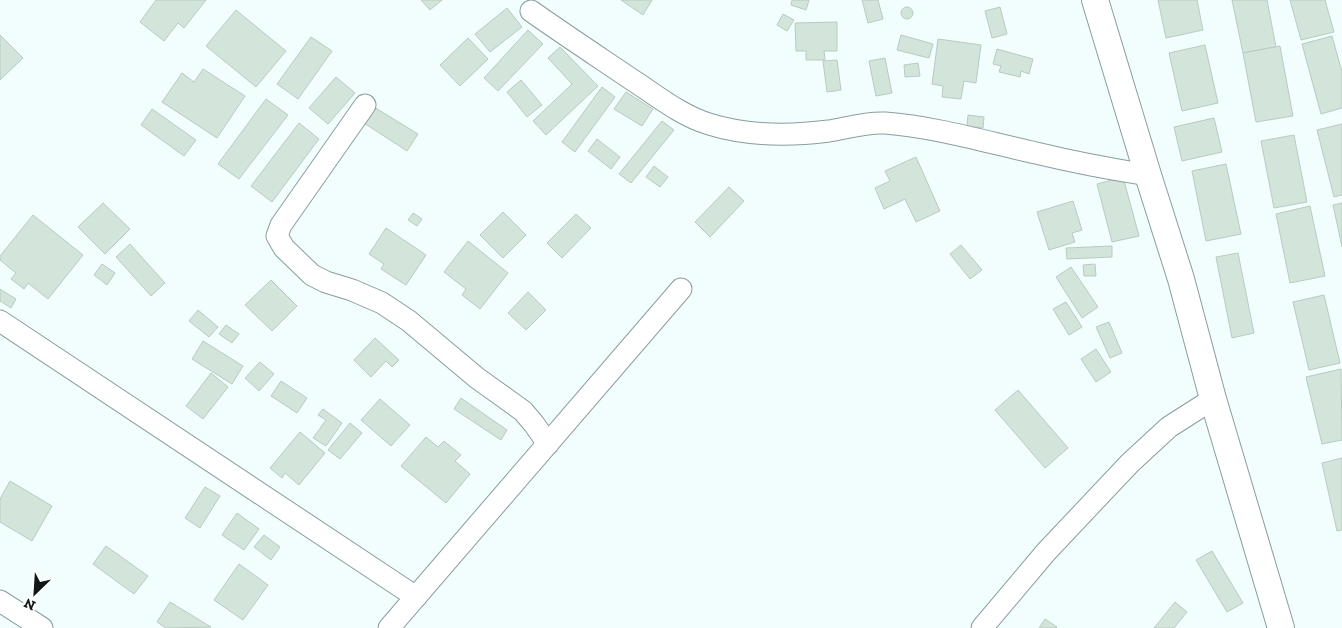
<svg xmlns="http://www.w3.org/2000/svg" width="1342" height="628" font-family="'Zilla Slab',serif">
<rect width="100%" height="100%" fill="#f1fefd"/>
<g fill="#d3e5db" stroke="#b9cbc0">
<polygon points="156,0 206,0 184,28 178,23 164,41 140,22"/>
<polygon points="421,0 442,0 430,10"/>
<polygon points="621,0 652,0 643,15"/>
<polygon points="792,0 809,0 806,10 791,5"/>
<polygon points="862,0 878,0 883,19 868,23"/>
<polygon points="1158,0 1197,0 1203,30 1166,38"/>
<polygon points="1232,0 1267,0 1276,47 1243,53"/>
<polygon points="1290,0 1325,0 1334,32 1301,40"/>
<circle cx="907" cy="13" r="6"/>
<polygon points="1000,7 1007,34 992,38 985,11"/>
<polygon points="507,8 522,27 490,52 475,34"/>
<polygon points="236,10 286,51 256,87 206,46"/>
<polygon points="783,14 794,20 787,31 777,25"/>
<polygon points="837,22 837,51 824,51 825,60 806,60 806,51 796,51 795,23"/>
<polygon points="528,30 543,44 498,91 484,78"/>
<polygon points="0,35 23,58 0,80"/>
<polygon points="901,35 933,44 929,58 897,50"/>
<polygon points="1332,36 1342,72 1342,108 1321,114 1302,44"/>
<polygon points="311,37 332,51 298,99 277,84"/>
<polygon points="468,38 488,59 460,86 440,65"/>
<polygon points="938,39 981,45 976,83 964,81 961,99 942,97 943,86 932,84"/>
<polygon points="1205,45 1218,103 1182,111 1169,53"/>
<polygon points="1280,46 1293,116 1256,122 1243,53"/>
<polygon points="560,47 598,86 546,135 533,121 572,84 548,58"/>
<polygon points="997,49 1033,59 1029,74 1021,71 1020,77 999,72 1001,66 993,64"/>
<polygon points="885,58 892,93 876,96 869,61"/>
<polygon points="837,60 841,90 827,92 823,61"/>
<polygon points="918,63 920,76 905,77 904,65"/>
<polygon points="203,69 245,96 217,138 162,102 182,73 194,82"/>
<polygon points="336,77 355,93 328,124 309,108"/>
<polygon points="521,80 542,105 527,117 507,92"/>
<polygon points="602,87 615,97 575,152 562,142"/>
<polygon points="626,92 653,109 642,126 614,109"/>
<polygon points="266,99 288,115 239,179 218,164"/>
<polygon points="374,107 418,134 407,151 364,123"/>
<polygon points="152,109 196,140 184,156 141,125"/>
<polygon points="968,115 984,117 983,128 967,126"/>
<polygon points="1214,118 1222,152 1182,161 1174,127"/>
<polygon points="662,121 674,130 631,183 619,174"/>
<polygon points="299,123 319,139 272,202 251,186"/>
<polygon points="1342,124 1342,195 1334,197 1317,130"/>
<polygon points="1294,135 1307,202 1274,208 1261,141"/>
<polygon points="597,139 620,157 611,169 588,151"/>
<polygon points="916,157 940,211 916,222 905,199 884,209 875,188 890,181 885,171"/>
<polygon points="1226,164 1241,234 1206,241 1192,171"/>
<polygon points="654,166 668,177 660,187 646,177"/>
<polygon points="1123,177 1139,236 1112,242 1097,184"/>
<polygon points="729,187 744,201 710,237 695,222"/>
<polygon points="1073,201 1082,230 1072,233 1075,242 1049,250 1037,212"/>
<polygon points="103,203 130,229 105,254 78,227"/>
<polygon points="1342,203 1342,247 1333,205"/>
<polygon points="1310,206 1325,276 1290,283 1276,214"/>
<polygon points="503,212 526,235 503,258 480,235"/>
<polygon points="413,213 422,219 417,226 408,220"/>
<polygon points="576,214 591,228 562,258 547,243"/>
<polygon points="33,215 83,255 48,299 28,283 24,289 11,279 16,273 0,260 0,256"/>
<polygon points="386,228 426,255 406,285 381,269 384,264 369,254"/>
<polygon points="468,241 508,273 480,309 462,295 466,289 444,272"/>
<polygon points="130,244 165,283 151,296 116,257"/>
<polygon points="961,245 982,270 970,279 950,254"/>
<polygon points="1112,246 1112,257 1067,259 1066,248"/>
<polygon points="1238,253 1254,333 1232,338 1216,257"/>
<polygon points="102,264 115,273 107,285 94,275"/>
<polygon points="1095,264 1096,276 1084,276 1083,265"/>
<polygon points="1071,267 1098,307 1082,318 1056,277"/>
<polygon points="271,280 297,306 272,331 245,305"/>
<polygon points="0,289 16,299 11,308 0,301"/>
<polygon points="528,292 546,310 526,330 508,313"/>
<polygon points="1324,295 1340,363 1309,370 1293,302"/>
<polygon points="1066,302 1082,327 1069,335 1053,309"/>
<polygon points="198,310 218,327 209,337 189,321"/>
<polygon points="1109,322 1122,353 1110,358 1096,327"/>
<polygon points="226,325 239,334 232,343 219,334"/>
<polygon points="375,338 399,360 392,367 386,361 371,377 354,360"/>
<polygon points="203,341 243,366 232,384 192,359"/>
<polygon points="1096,349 1111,372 1096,382 1081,359"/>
<polygon points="260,362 274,374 259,391 245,378"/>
<polygon points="1341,369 1342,440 1322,444 1306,377"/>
<polygon points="211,373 228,387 203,419 186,406"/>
<polygon points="281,381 307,398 297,413 271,396"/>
<polygon points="1018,390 1068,448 1045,468 995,410"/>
<polygon points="461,398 507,430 501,440 454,409"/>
<polygon points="380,399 410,425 391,446 361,420"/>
<polygon points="323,409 342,423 326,446 313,438 326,420 318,415"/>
<polygon points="350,423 362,433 340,459 328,450"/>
<polygon points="300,432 325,453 299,485 285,473 282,478 270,468"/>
<polygon points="426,437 438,447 444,441 461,455 455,461 470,474 446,503 401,466"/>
<polygon points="1342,458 1342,530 1337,531 1322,463"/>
<polygon points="10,481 52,506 32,541 0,522 0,499"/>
<polygon points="205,487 220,496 200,528 185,518"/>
<polygon points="237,513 259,529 244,550 222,535"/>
<polygon points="264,535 280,547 271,560 254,547"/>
<polygon points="106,546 148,576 134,594 93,564"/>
<polygon points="1212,551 1243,603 1227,612 1196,560"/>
<polygon points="239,564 268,585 243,620 214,600"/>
<polygon points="170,602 211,627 166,628 157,622"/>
<polygon points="1175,602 1187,612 1174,628 1154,628"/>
<polygon points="1045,619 1057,627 1056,628 1039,628"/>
</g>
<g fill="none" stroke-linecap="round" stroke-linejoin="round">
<defs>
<g id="minor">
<path d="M531,11C565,35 600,58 634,81C657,96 682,116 709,124C747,136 790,136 829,131C847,128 866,122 885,123C936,127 986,142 1036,153C1073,162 1110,169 1148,175"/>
<polyline points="365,105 281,225 277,236 284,248 312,275 326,282 352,290 382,303 409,321 477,378 523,411 534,424 548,444"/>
<polyline points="0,321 416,597"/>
<polyline points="0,601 42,628"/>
<polyline points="389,628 681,289"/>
<polyline points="982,628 1046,552 1130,463 1169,427 1213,399"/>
</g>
<polyline id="tertiary" points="1095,0 1148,175 1181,279 1213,399 1281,628"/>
</defs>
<use href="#minor" stroke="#899e9c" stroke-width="23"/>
<use href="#tertiary" stroke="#899e9c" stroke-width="28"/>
<use href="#minor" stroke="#fff" stroke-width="21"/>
<use href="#tertiary" stroke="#fff" stroke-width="26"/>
</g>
<g transform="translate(35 593) rotate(205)" stroke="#ffffff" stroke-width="4" paint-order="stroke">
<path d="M0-4L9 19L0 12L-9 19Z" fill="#101817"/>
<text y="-8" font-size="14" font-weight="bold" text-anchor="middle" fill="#101817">N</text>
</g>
</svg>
